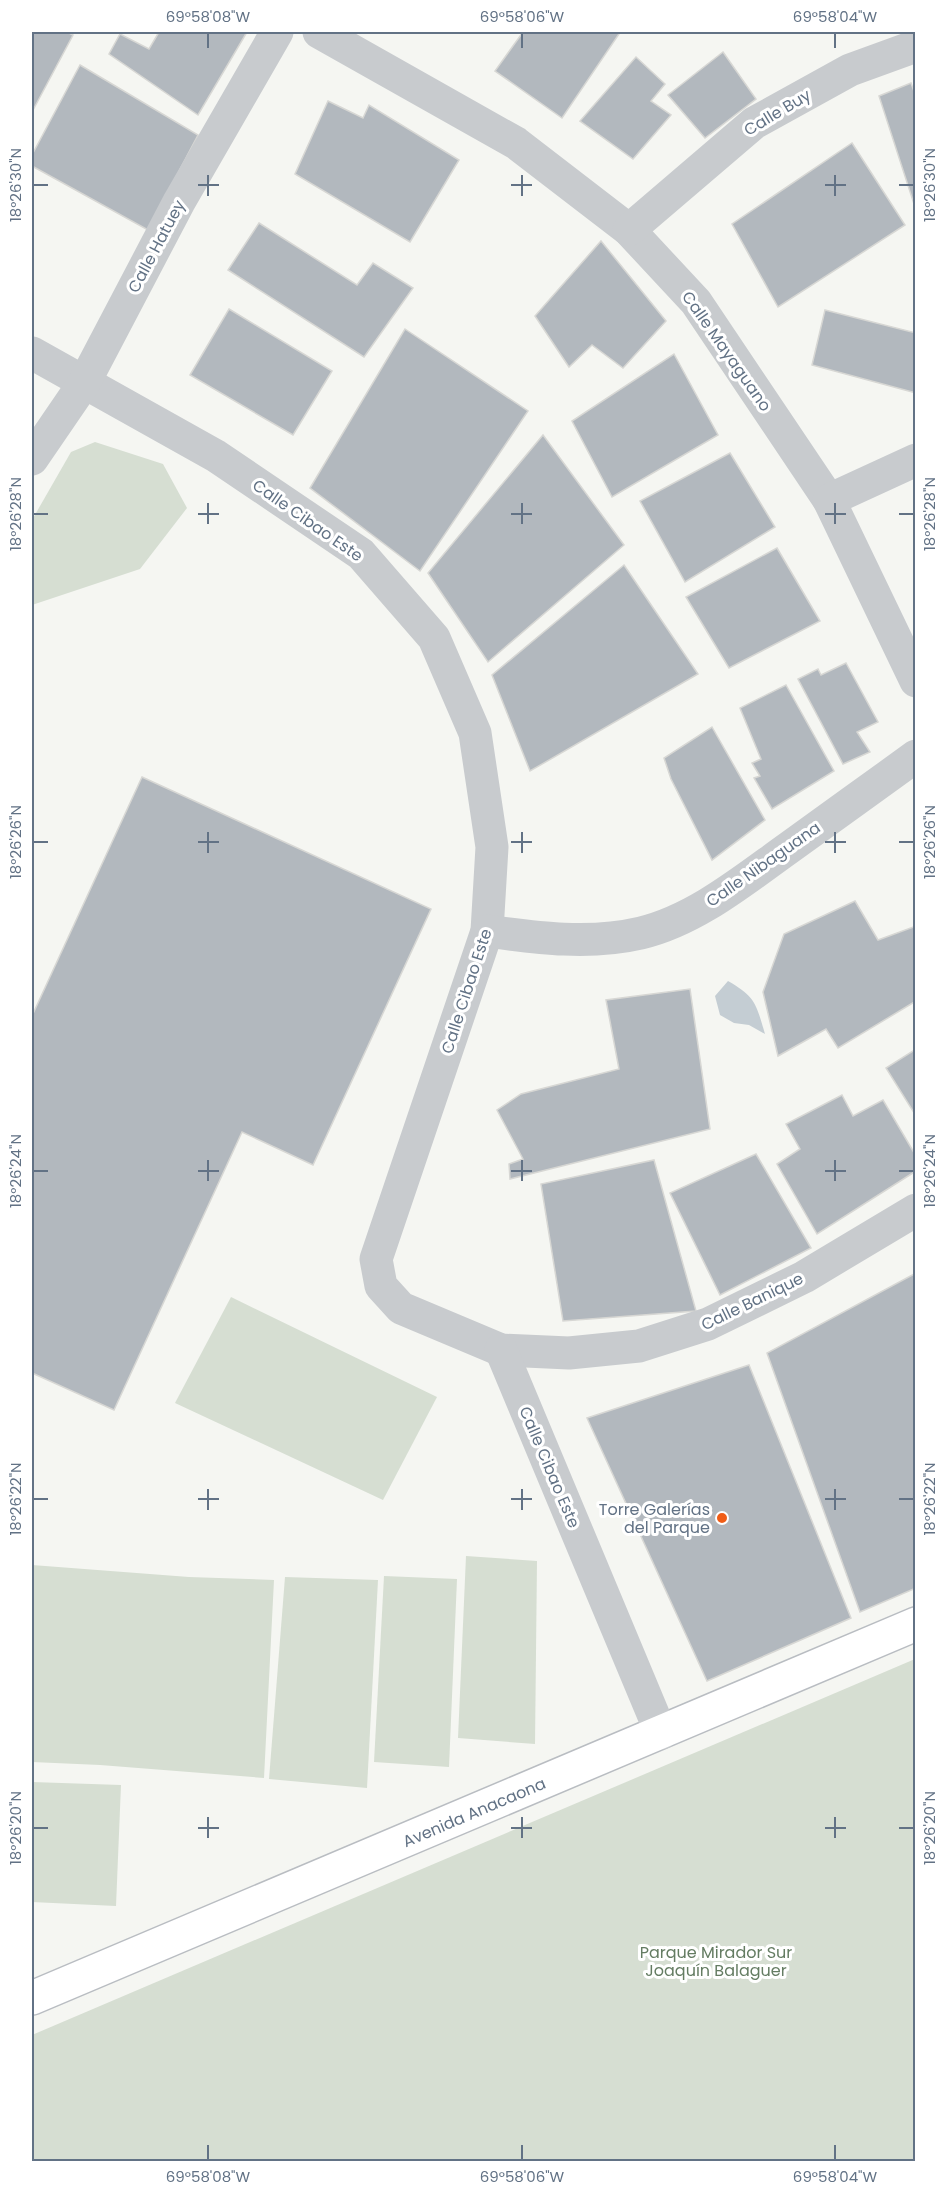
<svg xmlns="http://www.w3.org/2000/svg" width="947" height="2193" font-family="Poppins,sans-serif">
<rect width="100%" height="100%" fill="#f5f6f2"/>
<g fill="#d6ded2">
<polygon points="95,442 163,464 187,508 140,569 32,605 32,520 71,452"/>
<polygon points="231,1297 437,1397 383,1500 175,1403"/>
<polygon points="466,1556 537,1561 535,1744 458,1738"/>
<polygon points="32,1565 189,1577 274,1580 264,1778 100,1765 32,1762"/>
<polygon points="384,1576 457,1579 449,1767 374,1762"/>
<polygon points="285,1577 378,1580 367,1788 269,1779"/>
<polygon points="915,1659 915,2161 32,2161 32,2035"/>
<polygon points="32,1782 121,1785 116,1906 32,1902"/>
</g>
<path fill="#c4cdd3" d="M728,981C756,997 756,1004 765,1034L749,1025L734,1023L720,1015L715,996Z"/>
<g fill="#b2b8be" stroke="#d7d7d4" stroke-width="1.5">
<polygon points="32,32 67,32 73,35 32,112"/>
<polygon points="159,32 247,32 198,115 109,54 120,34 149,49"/>
<polygon points="523,32 616,32 619,34 562,118 495,71"/>
<polygon points="723,52 756,99 705,138 668,95"/>
<polygon points="636,57 665,84 651,101 671,115 633,159 580,121"/>
<polygon points="80,65 198,135 148,230 32,166 32,155"/>
<polygon points="911,83 916,97 916,203 914,204 879,96"/>
<polygon points="328,101 363,118 369,105 459,160 410,242 295,174"/>
<polygon points="852,143 905,225 778,307 732,224"/>
<polygon points="259,223 357,285 373,263 413,288 364,357 228,270"/>
<polygon points="601,241 666,321 623,368 592,345 569,367 535,316"/>
<polygon points="229,309 332,371 293,435 190,375"/>
<polygon points="825,310 916,333 916,393 812,365"/>
<polygon points="405,329 528,411 420,571 310,488"/>
<polygon points="674,354 718,435 612,497 572,421"/>
<polygon points="543,435 624,545 488,662 428,573"/>
<polygon points="730,453 775,527 685,582 640,501"/>
<polygon points="777,548 820,621 729,668 686,597"/>
<polygon points="624,565 698,674 530,771 492,675"/>
<polygon points="846,663 878,722 857,732 870,752 843,764 798,679 818,669 821,675"/>
<polygon points="786,685 834,771 772,809 754,778 760,776 752,763 761,759 740,708"/>
<polygon points="712,727 765,820 712,860 671,779 664,758"/>
<polygon points="142,777 431,909 313,1165 242,1132 114,1410 32,1373 32,1016"/>
<polygon points="855,901 878,940 916,926 916,1001 838,1048 826,1029 778,1056 763,992 784,934"/>
<polygon points="690,989 710,1129 510,1179 509,1164 523,1159 497,1110 521,1094 619,1069 606,1000"/>
<polygon points="916,1049 916,1116 886,1068"/>
<polygon points="842,1095 853,1116 883,1100 916,1156 916,1171 817,1234 777,1164 800,1149 786,1124"/>
<polygon points="756,1154 811,1248 720,1295 670,1193"/>
<polygon points="654,1160 696,1311 563,1321 541,1184"/>
<polygon points="916,1273 916,1588 860,1612 767,1353"/>
<polygon points="749,1365 851,1618 707,1681 587,1418"/>
</g>
<g fill="none" stroke-linecap="round" stroke-linejoin="round">
<defs>
<polyline id="secondary" points="32,1998 916,1624"/>
</defs>
<use href="#secondary" stroke="#b9bdc2" stroke-width="36"/>
<g stroke="#c8cbce" stroke-width="33">
<polyline points="319,32 516,143 629,230 696,302 829,500 916,681"/>
<polyline points="629,230 754,123 850,70 916,46"/>
<polyline points="32,353 216,456 361,554 434,638 475,733 492,847 487,931 376,1259 381,1286 401,1308 501,1350 569,1353 639,1346 708,1324 804,1277 916,1210"/>
<polyline points="32,459 84,383 179,202 277,32"/>
<polyline points="829,500 916,460"/>
<path d="M487,931C538,938 590,945 641,933C696,920 745,879 790,847C832,817 874,786 916,756"/>
<polyline points="501,1350 661,1733"/>
</g>
<use href="#secondary" stroke="#fff" stroke-width="33"/>
</g>
<path fill="none" stroke="#627285" stroke-width="2" d="M208,33V48M522,33V48M835,33V48M208,175V196M522,175V196M835,175V196M33,185H48M198,185H219M511,185H532M825,185H846M899,185H914M208,503V524M522,503V524M835,503V524M33,514H48M198,514H219M511,514H532M825,514H846M899,514H914M208,832V853M522,832V853M835,832V853M33,842H48M198,842H219M511,842H532M825,842H846M899,842H914M208,1160V1181M522,1160V1181M835,1160V1181M33,1171H48M198,1171H219M511,1171H532M825,1171H846M899,1171H914M208,1489V1510M522,1489V1510M835,1489V1510M33,1499H48M198,1499H219M511,1499H532M825,1499H846M899,1499H914M208,1817V1838M522,1817V1838M835,1817V1838M33,1828H48M198,1828H219M511,1828H532M825,1828H846M899,1828H914M208,2145V2160M522,2145V2160M835,2145V2160"/>
<circle fill="#f05d17" stroke="#fff" stroke-width="2" cx="722" cy="1518" r="6"/>
<g text-anchor="middle" stroke-width="6" stroke-linejoin="round" paint-order="stroke">
<g font-size="16" fill="#627285" stroke="#fff">
<text transform="translate(777 112) rotate(-31)" y="6">Calle Buy</text>
<text transform="translate(156 246) rotate(-62)" y="6">Calle Hatuey</text>
<text transform="translate(727 351) rotate(55)" y="6">Calle Mayaguano</text>
<text transform="translate(308 520) rotate(35)" y="6">Calle Cibao Este</text>
<text transform="translate(763 864) rotate(-35)" y="6">Calle Nibaguana</text>
<text transform="translate(466 991) rotate(-72)" y="6">Calle Cibao Este</text>
<text transform="translate(752 1301) rotate(-26)" y="6">Calle Banique</text>
<text transform="translate(550 1467) rotate(67)" y="6">Calle Cibao Este</text>
<text transform="translate(474 1812) rotate(-23)" y="6">Avenida Anacaona</text>
</g>
<g font-size="16" fill="#627285" stroke="#fff" text-anchor="end">
<text x="710" y="1515">Torre Galerías<tspan x="710" dy="18">del Parque</tspan></text>
</g>
<g font-size="16" fill="#647c62" stroke="#fff">
<text x="716" y="1958">Parque Mirador Sur<tspan x="716" dy="18">Joaquín Balaguer</tspan></text>
</g>
</g>
<rect width="947" height="2193" fill="none" stroke="#ffffff" stroke-width="66"/>
<rect x="33" y="33" width="881" height="2127" fill="none" stroke="#627285" stroke-width="2"/>
<g font-size="15" text-anchor="middle" fill="#627285">
<text x="208" y="22">69°58'08"W</text>
<text x="522" y="22">69°58'06"W</text>
<text x="835" y="22">69°58'04"W</text>
<text transform="translate(16 185) rotate(-90)" y="5">18°26'30"N</text>
<text transform="translate(930 185) rotate(-90)" y="5">18°26'30"N</text>
<text transform="translate(16 514) rotate(-90)" y="5">18°26'28"N</text>
<text transform="translate(930 514) rotate(-90)" y="5">18°26'28"N</text>
<text transform="translate(16 842) rotate(-90)" y="5">18°26'26"N</text>
<text transform="translate(930 842) rotate(-90)" y="5">18°26'26"N</text>
<text transform="translate(16 1171) rotate(-90)" y="5">18°26'24"N</text>
<text transform="translate(930 1171) rotate(-90)" y="5">18°26'24"N</text>
<text transform="translate(16 1499) rotate(-90)" y="5">18°26'22"N</text>
<text transform="translate(930 1499) rotate(-90)" y="5">18°26'22"N</text>
<text transform="translate(16 1828) rotate(-90)" y="5">18°26'20"N</text>
<text transform="translate(930 1828) rotate(-90)" y="5">18°26'20"N</text>
<text x="208" y="2182">69°58'08"W</text>
<text x="522" y="2182">69°58'06"W</text>
<text x="835" y="2182">69°58'04"W</text>
</g>
</svg>
